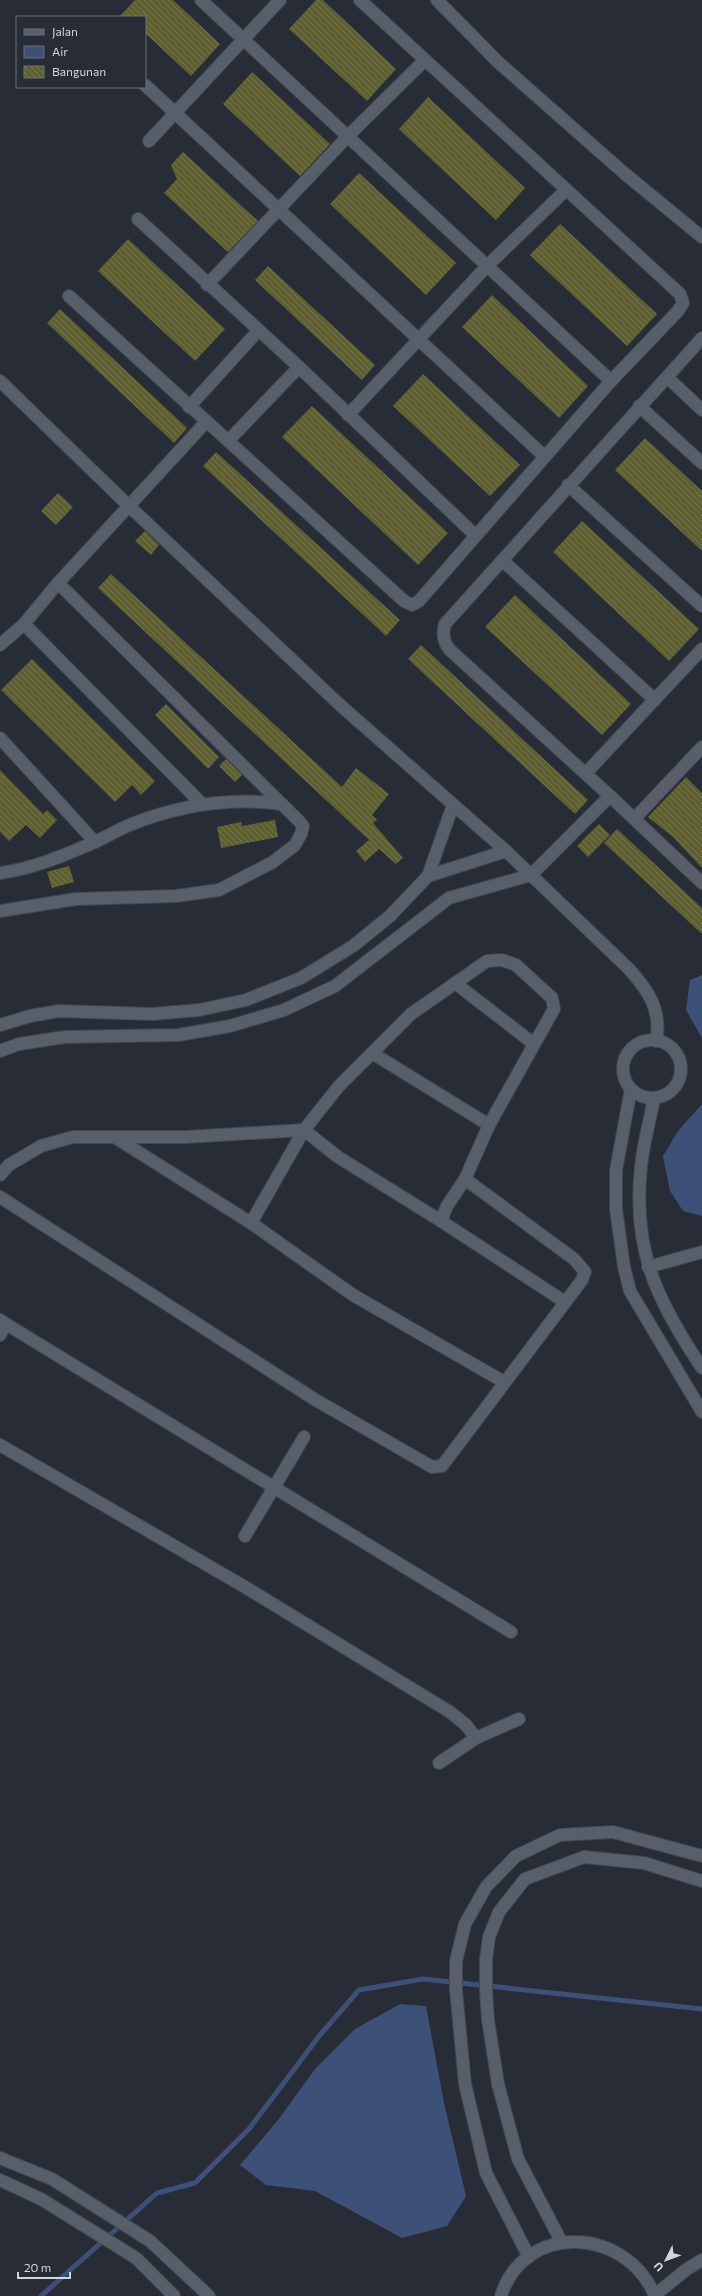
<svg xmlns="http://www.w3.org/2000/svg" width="702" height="2296" font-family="Commissioner,sans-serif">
<defs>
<pattern id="building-back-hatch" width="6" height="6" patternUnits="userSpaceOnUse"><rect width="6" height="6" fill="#5e6030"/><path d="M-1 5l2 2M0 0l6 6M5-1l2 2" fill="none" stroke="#74764d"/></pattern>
</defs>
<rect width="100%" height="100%" fill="#272c36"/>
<g fill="#3d5178">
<polygon points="702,975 702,1038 686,1010 690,980"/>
<polygon points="702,1104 702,1216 683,1211 670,1191 663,1156 678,1131"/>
<polygon points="400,2004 426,2006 444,2103 466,2196 447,2226 402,2238 315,2191 266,2185 240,2165 278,2120 315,2069 355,2029"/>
</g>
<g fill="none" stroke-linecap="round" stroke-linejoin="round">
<polyline stroke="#3d5178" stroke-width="5" points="41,2296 157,2193 195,2183 249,2129 320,2035 359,1990 423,1979 702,2009"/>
</g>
<g fill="url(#building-back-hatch)">
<polygon points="135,0 173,0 220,44 191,76 145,33 145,17 119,17"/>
<polygon points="316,0 323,0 396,69 367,101 289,29"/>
<polygon points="252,72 330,144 300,176 223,104"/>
<polygon points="428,97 525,188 496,220 399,129"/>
<polygon points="183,152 258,221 228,252 164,193 177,179 171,165"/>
<polygon points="359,173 456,263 426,295 330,204"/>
<polygon points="560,224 657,314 627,346 530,255"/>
<polygon points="128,239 225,329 195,361 98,271"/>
<polygon points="268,266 375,365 362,380 255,280"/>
<polygon points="492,295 588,386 559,418 462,327"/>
<polygon points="60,309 187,428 174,443 47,323"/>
<polygon points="423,374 520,465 490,496 393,406"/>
<polygon points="312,406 448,533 418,565 282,437"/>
<polygon points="645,438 702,491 702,551 615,470"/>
<polygon points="216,452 400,620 386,636 203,466"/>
<polygon points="58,493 73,507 56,525 41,511"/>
<polygon points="582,521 699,629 669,661 553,552"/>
<polygon points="145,531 159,545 151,555 135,541"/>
<polygon points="111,574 342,787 356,768 389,794 372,815 377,820 373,823 403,858 396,864 379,849 365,862 356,851 369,840 98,588"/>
<polygon points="515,595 631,704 602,735 485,627"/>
<polygon points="421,645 588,800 575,814 408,659"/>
<polygon points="32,659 155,781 141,795 132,785 115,802 1,690"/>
<polygon points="166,704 219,757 208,769 155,715"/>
<polygon points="226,759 242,775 235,782 219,766"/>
<polygon points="0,770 43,814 47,810 57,820 40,838 26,825 9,841 0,832"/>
<polygon points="686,777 702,793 702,868 673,837 648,817"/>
<polygon points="275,820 278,837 221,848 217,827 241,822 242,826"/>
<polygon points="599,824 610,835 588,857 577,846"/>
<polygon points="617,829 702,908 702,934 604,843"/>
<polygon points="69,866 74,882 52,888 47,872"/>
</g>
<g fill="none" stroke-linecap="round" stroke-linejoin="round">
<defs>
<g id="minor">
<polyline points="201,0 611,381"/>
<polyline points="437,0 498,62 624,173 702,237"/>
<polyline points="145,85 544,456"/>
<polyline points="149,141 280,0"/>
<polyline points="138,219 299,367 475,535"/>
<polyline points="207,285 349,135 425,60"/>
<polyline points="69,296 404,601 412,605 419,601 611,381 678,311 683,303 680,294 360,0"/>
<path d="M702,338L445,624C442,634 443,642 450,650L610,796L702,883"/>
<polyline points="668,378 702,410"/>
<path d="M0,381L129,506L340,705L506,851L629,969C649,991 662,1011 656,1041"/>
<polyline points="639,406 702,463"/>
<polyline points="189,407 258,331"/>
<polyline points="348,415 488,265 566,190"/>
<polyline points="229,440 299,367"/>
<polyline points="568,485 702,606"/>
<polyline points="502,560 655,700"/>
<polyline points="24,624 202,804"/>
<polyline points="0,645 24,624 58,583 206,422"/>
<polyline points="0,738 95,842"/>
<polyline points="586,773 702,649"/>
<polyline points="635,818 702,747"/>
<path d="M0,873C32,869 65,855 95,842C106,837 116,831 127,826C176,806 229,797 282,804"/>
<polyline points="428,876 506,851"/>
<polyline points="0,911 76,899 176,896 219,890 273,862 295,845 301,834 303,826 299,821 58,583"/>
<polyline points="455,983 534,1044"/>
<polyline points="0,1025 30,1016 59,1011 152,1014 199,1010 246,1000 301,978 353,946 390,916 428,876 453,805"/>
<circle cx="652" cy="1069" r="29"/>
<polyline points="0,1051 19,1044 65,1037 178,1035 230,1026 284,1010 335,986 449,898 531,875 610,796"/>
<polyline points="372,1053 489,1125"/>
<polyline points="631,1089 616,1170 616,1209 624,1267 630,1291 702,1412"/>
<path d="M654,1098C650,1121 643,1144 641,1167C632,1250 657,1301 702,1368"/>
<polyline points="116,1138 251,1223 353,1295 504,1382"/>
<polyline points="0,1175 9,1165 41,1146 73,1137 186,1137 304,1130 338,1157 441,1221 447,1206 465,1179 489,1125 554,1009 552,998 516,965 502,960 487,961 411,1014 339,1086 304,1130 251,1223"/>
<polyline points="0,1197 314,1399 432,1467 442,1466 582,1280 585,1272 574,1259 465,1179"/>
<polyline points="441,1221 565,1302"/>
<polyline points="648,1267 702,1252"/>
<polyline points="0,1320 6,1324 0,1335"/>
<polyline points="6,1324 511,1632"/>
<polyline points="0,1445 245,1587 450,1712 466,1725 476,1738 519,1719"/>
<polyline points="245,1536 304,1437"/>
<polyline points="439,1763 476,1738"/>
<polyline points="0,2158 52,2179 150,2241 209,2296"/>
<polyline points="0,2180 41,2199 136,2258 174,2296"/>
<polyline points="562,2243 518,2159 498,2084 488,2020 486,1990 486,1960 489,1937 499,1912 525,1879 584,1857 644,1863 702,1881"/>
<polyline points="529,2257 486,2173 465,2084 456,1990 456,1961 465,1924 486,1887 516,1856 560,1835 613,1832 702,1856"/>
<polyline points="655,2295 687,2269 702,2260"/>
<path d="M501,2296C524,2222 626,2226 655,2296"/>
</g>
</defs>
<use href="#minor" stroke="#42474f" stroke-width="14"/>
<use href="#minor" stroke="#595f6a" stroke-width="12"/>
</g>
<rect x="16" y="16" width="130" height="72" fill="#272c36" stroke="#6b7078"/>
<rect x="24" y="29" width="20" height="6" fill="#595f6a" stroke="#6b7078"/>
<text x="52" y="36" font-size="12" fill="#d2d5dc">Jalan</text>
<rect x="24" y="46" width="20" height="12" fill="#3d5178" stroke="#6b7078"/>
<text x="52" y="56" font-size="12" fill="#d2d5dc">Air</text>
<rect x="24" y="66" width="20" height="12" fill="url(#building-back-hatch)" stroke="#6b7078"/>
<text x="52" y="76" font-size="12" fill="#d2d5dc">Bangunan</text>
<g transform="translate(666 2260) rotate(228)" stroke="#272c36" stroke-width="3" paint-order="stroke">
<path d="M0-3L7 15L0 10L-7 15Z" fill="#d2d5dc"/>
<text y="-6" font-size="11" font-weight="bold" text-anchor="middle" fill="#d2d5dc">U</text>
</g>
<path d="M18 2272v6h52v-6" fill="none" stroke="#d2d5dc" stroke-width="2"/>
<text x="24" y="2272" font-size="12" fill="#d2d5dc" stroke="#272c36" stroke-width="3" paint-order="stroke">20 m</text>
</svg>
